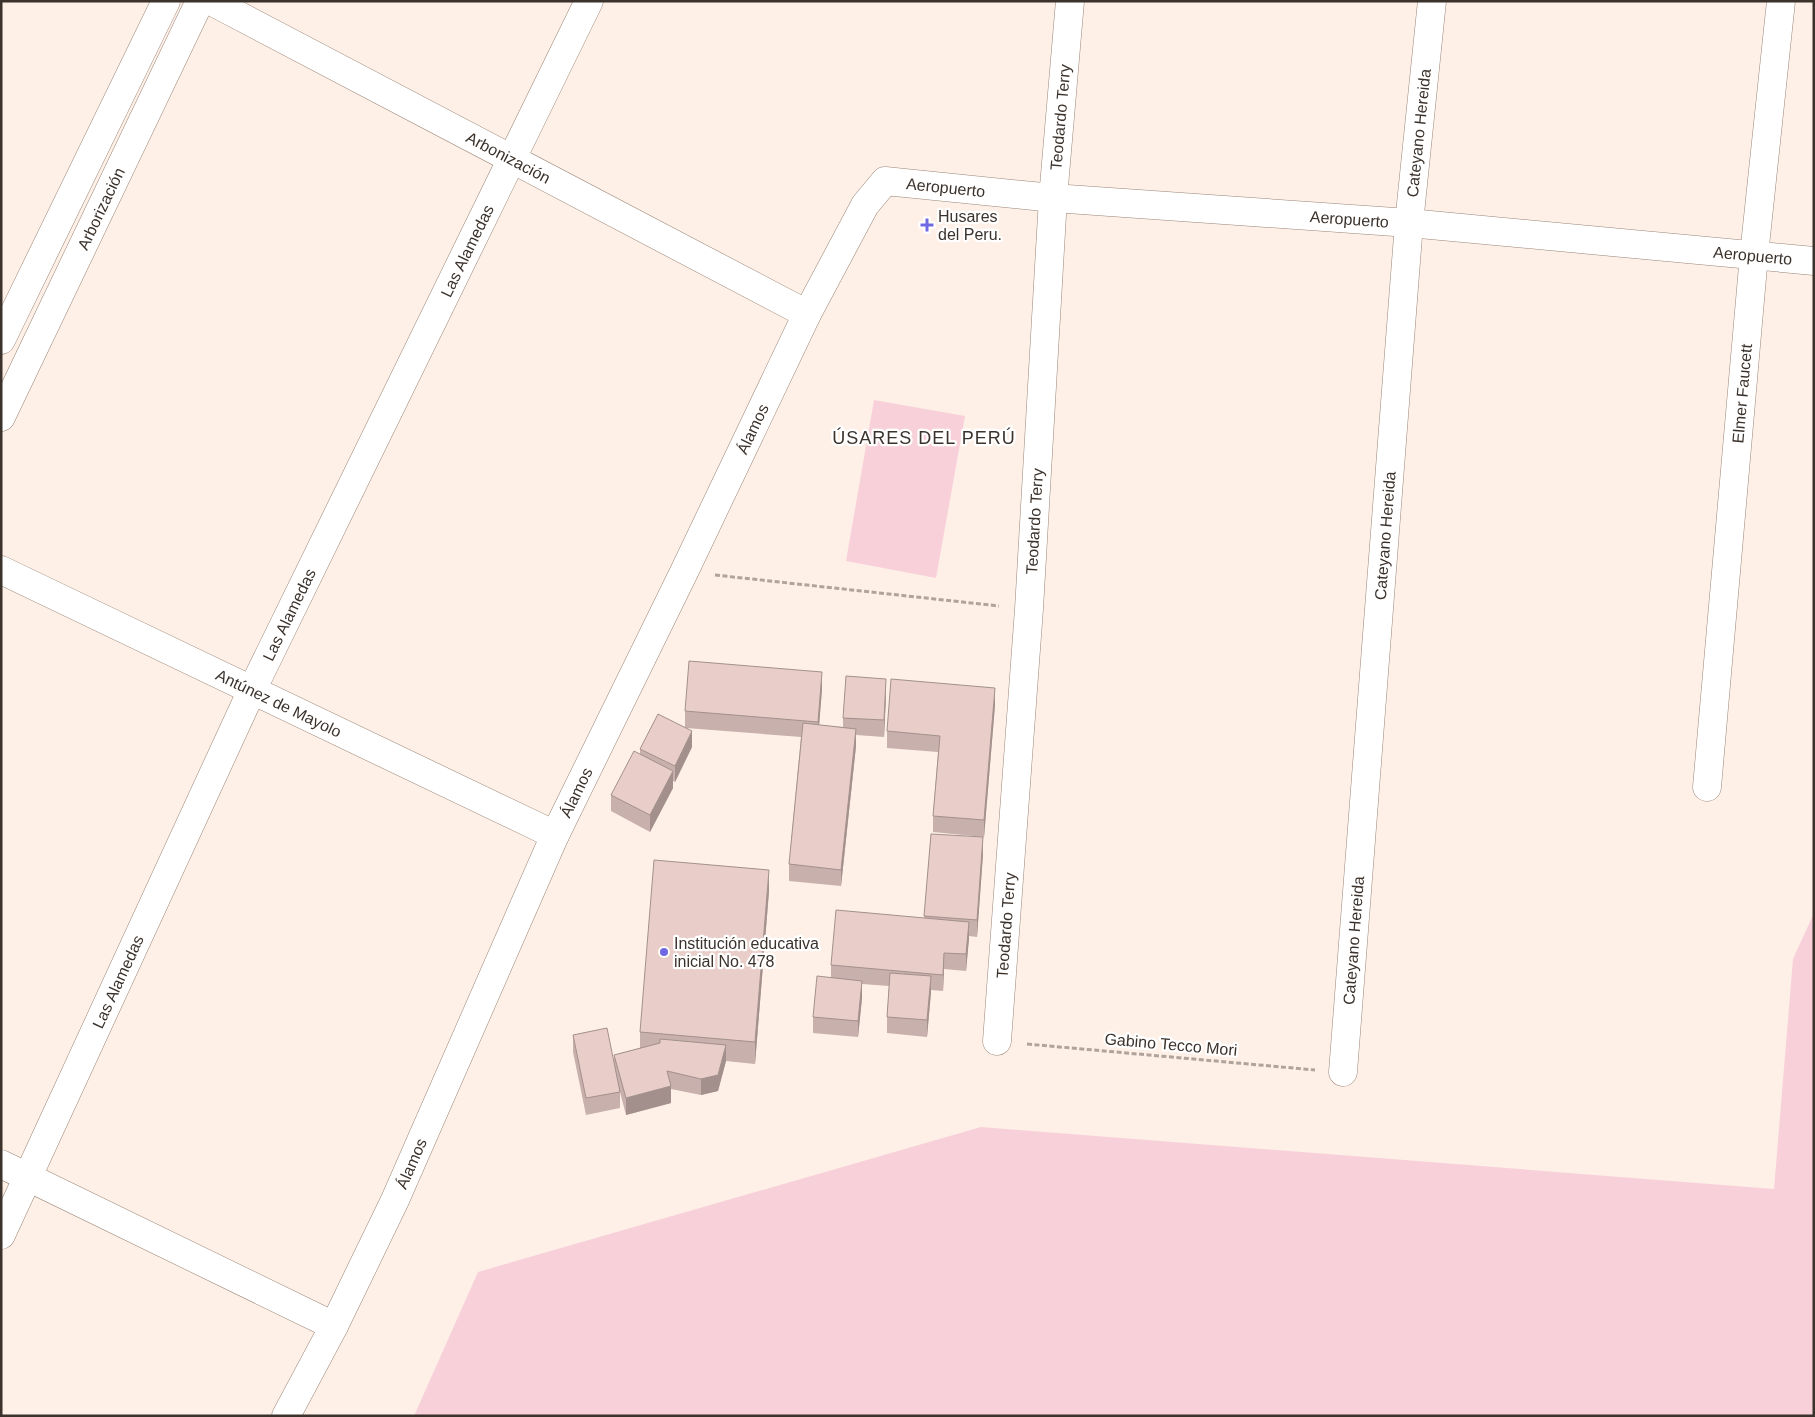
<svg xmlns="http://www.w3.org/2000/svg" width="1815" height="1417" font-family="Helvetica,sans-serif">
<rect width="100%" height="100%" fill="#fef0e7"/>
<g fill="#f8d0da">
<polygon points="874,400 965,416 936,578 846,561"/>
<polygon points="1814,913 1814,1416 414,1416 478,1272 981,1127 1774,1189 1793,959"/>
</g>
<g fill="none" stroke-linecap="round" stroke-linejoin="round">
<defs>
<g id="minor">
<path id="s1" d="M211,1L807,314"/>
<path id="s2" d="M1,570L555,835"/>
<path id="s3" d="M1707,787L1754,255L1781,1"/>
<path id="s4" d="M997,1041L1029,609L1053,198L1070,1"/>
<path id="s5" d="M1343,1072L1409,223L1432,1"/>
<polyline points="1,1164 334,1326"/>
<path id="s6" d="M1,1235L252,690L589,1"/>
<path id="s7" d="M286,1416L334,1326L395,1200L555,835L684,572L807,314L865,205L885,181L1053,198L1409,223L1814,261"/>
</g>
<g id="major">
<polyline points="1,340 166,1"/>
<path id="s8" d="M1,417L200,1"/>
</g>
</defs>
<use href="#minor" stroke="#9a8577" stroke-width="29"/>
<use href="#major" stroke="#9a8577" stroke-width="29"/>
<g stroke="#afa39b" stroke-width="3" stroke-dasharray="5 2.5" stroke-linecap="butt">
<polyline points="715,575 999,606"/>
<polyline points="1027,1044 1315,1070"/>
</g>
<use href="#minor" stroke="#fff" stroke-width="28"/>
<use href="#major" stroke="#fff" stroke-width="28"/>
</g>
<g fill="#c8b0ac">
<polygon points="822,689 819,725 843,727 843,718 886,696 884,737 856,735 856,746 841,886 789,881 789,864 801,737 686,728 692,747 675,782 673,781 673,788 650,832 611,811 611,795 640,755 640,749 685,727 685,711"/>
<polygon points="995,705 984,837 933,832 933,816 938,752 887,748 887,731"/>
<polygon points="931,834 983,854 977,937 969,936 966,971 944,969 943,991 931,990 927,1037 887,1033 887,1017 889,986 862,984 862,998 858,1037 813,1033 813,1017 831,978 831,965 924,918"/>
<polygon points="769,891 755,1064 726,1061 718,1091 701,1095 671,1089 671,1103 626,1115 620,1092 620,1108 586,1115 573,1052 573,1035 614,1064 614,1055 640,1048 640,1032"/>
</g>
<g fill="#a3908c">
<polygon points="822,672 822,689 818,739 818,722"/>
<polygon points="886,679 886,696 884,737 884,720"/>
<polygon points="995,688 995,705 984,837 984,820"/>
<polygon points="856,729 856,746 841,886 841,870"/>
<polygon points="692,731 692,747 675,782 675,766"/>
<polygon points="673,771 673,788 650,832 650,815"/>
<polygon points="983,837 983,854 977,937 977,920"/>
<polygon points="769,870 769,891 755,1064 755,1042"/>
<polygon points="969,922 969,939 966,971 966,954"/>
<polygon points="944,953 944,969 943,991 943,975"/>
<polygon points="931,976 931,993 927,1037 927,1020"/>
<polygon points="862,981 862,998 858,1037 858,1021"/>
<polygon points="726,1045 726,1061 718,1091 701,1095 701,1079"/>
<polygon points="671,1086 671,1103 626,1115 626,1098"/>
</g>
<g fill="#e9cdc8" stroke="#a3908c">
<polygon points="689,661 822,672 818,722 685,711"/>
<polygon points="846,676 886,679 884,720 843,718"/>
<polygon points="891,679 995,688 984,820 933,816 940,736 887,731"/>
<polygon points="658,714 692,731 675,766 640,749"/>
<polygon points="803,723 856,729 841,870 789,864"/>
<polygon points="634,751 673,771 650,815 611,795"/>
<polygon points="931,834 983,837 977,920 924,916"/>
<polygon points="654,860 769,870 755,1042 640,1032"/>
<polygon points="836,910 969,922 966,954 944,953 943,975 831,965"/>
<polygon points="890,973 931,976 927,1020 887,1017"/>
<polygon points="817,976 862,981 858,1021 813,1017"/>
<polygon points="607,1028 620,1092 586,1098 573,1035"/>
<polygon points="660,1039 726,1045 718,1075 701,1079 667,1071 671,1086 626,1098 614,1055 660,1043"/>
</g>
<g fill="#6f68e2" stroke="#fff" stroke-width="2">
<path d="M924.5 217.5h5v5h5v5h-5v5h-5v-5h-5v-5h5z"/>
<circle cx="664" cy="952" r="5"/>
</g>
<g text-anchor="middle" stroke-width="4.5" stroke-linejoin="round" paint-order="stroke">
<g font-size="16" fill="#3b322c" stroke="#fff">
<text dy="6" stroke="none"><textPath href="#s4" startOffset="926">Teodardo Terry</textPath></text>
<text dy="6" stroke="none"><textPath href="#s5" startOffset="942">Cateyano Hereida</textPath></text>
<text dy="6" stroke="none"><textPath href="#s1" startOffset="336">Arbonización</textPath></text>
<text dy="6" stroke="none"><textPath href="#s7" startOffset="1435">Aeropuerto</textPath></text>
<text dy="6" stroke="none"><textPath href="#s8" startOffset="231">Arborización</textPath></text>
<text dy="6" stroke="none"><textPath href="#s7" startOffset="1840">Aeropuerto</textPath></text>
<text dy="6" stroke="none"><textPath href="#s6" startOffset="1089">Las Alamedas</textPath></text>
<text dy="6" stroke="none"><textPath href="#s7" startOffset="2245">Aeropuerto</textPath></text>
<text dy="6" stroke="none"><textPath href="#s3" startOffset="395">Elmer Faucett</textPath></text>
<text dy="6" stroke="none"><textPath href="#s7" startOffset="1092">Álamos</textPath></text>
<text dy="6" stroke="none"><textPath href="#s4" startOffset="521">Teodardo Terry</textPath></text>
<text dy="6" stroke="none"><textPath href="#s5" startOffset="538">Cateyano Hereida</textPath></text>
<text dy="6" stroke="none"><textPath href="#s6" startOffset="684">Las Alamedas</textPath></text>
<text dy="6" stroke="none"><textPath href="#s2" startOffset="308">Antúnez de Mayolo</textPath></text>
<text dy="6" stroke="none"><textPath href="#s7" startOffset="688">Álamos</textPath></text>
<text dy="6" stroke="none"><textPath href="#s4" startOffset="116">Teodardo Terry</textPath></text>
<text dy="6" stroke="none"><textPath href="#s5" startOffset="132">Cateyano Hereida</textPath></text>
<text dy="6" stroke="none"><textPath href="#s6" startOffset="279">Las Alamedas</textPath></text>
<text transform="translate(1171 1044) rotate(5)" y="6">Gabino Tecco Mori</text>
<text dy="6" stroke="none"><textPath href="#s7" startOffset="282">Álamos</textPath></text>
</g>
<g font-size="16" fill="#3b322c" stroke="#fff" text-anchor="start">
<text x="938" y="222">Husares<tspan x="938" dy="18">del Peru.</tspan></text>
<text x="674" y="949">Institución educativa<tspan x="674" dy="18">inicial No. 478</tspan></text>
</g>
<g font-size="18" letter-spacing="1" fill="#3b322c" stroke="#fff">
<text x="924" y="444">ÚSARES DEL PERÚ</text>
</g>
</g>
<rect width="1815" height="1417" fill="none" stroke="#3b322c" stroke-width="5"/>
</svg>
